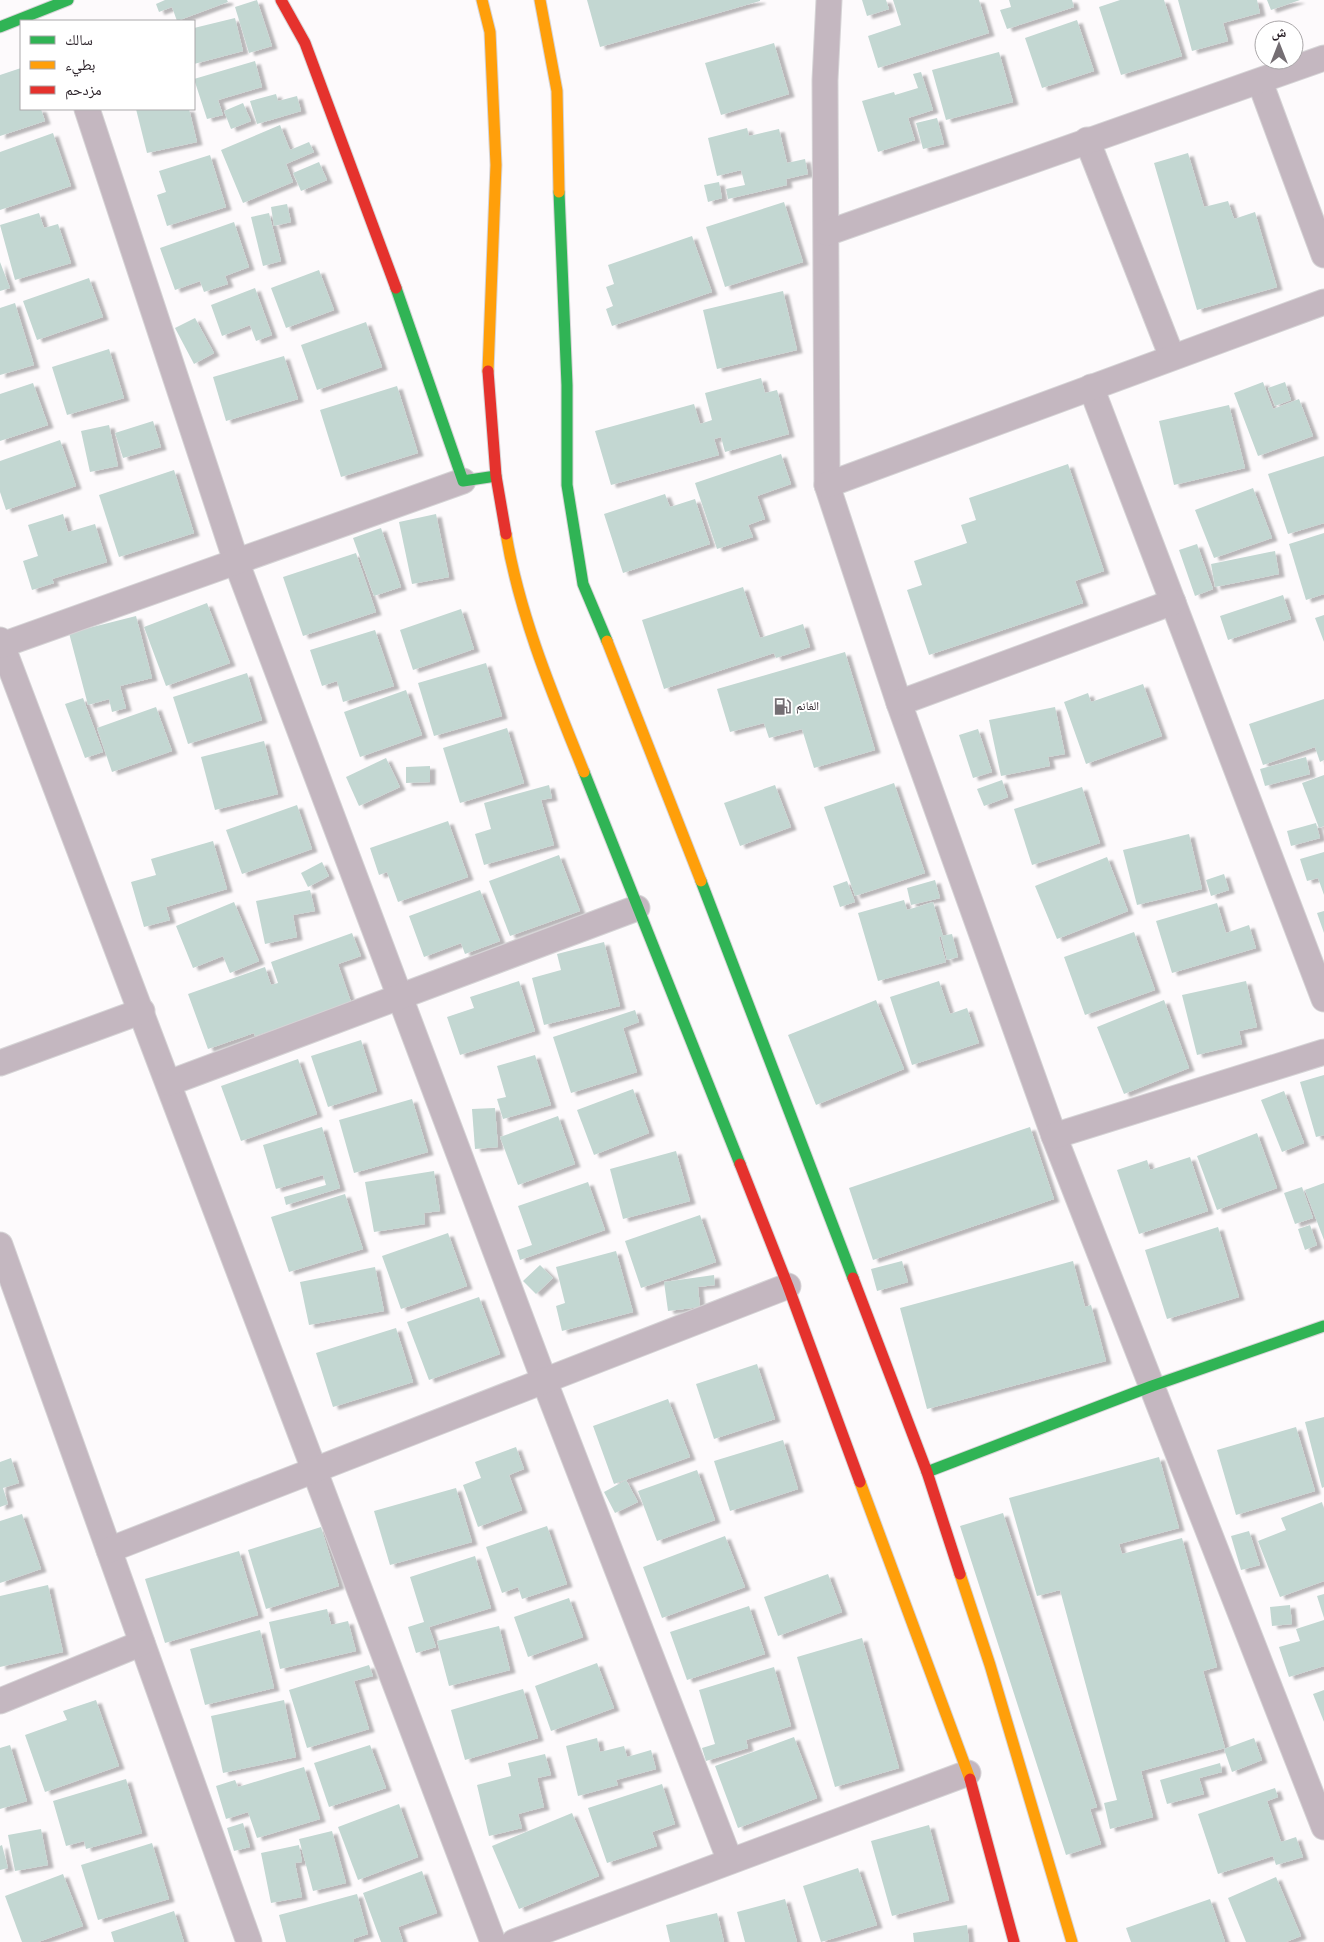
<svg xmlns="http://www.w3.org/2000/svg" width="1324" height="1942" font-family="'Source Serif 4','Noto Naskh Arabic',serif">
<defs>
<filter id="shadow"><feDropShadow dx="5.5" dy="3" stdDeviation="1" flood-color="#0004"/></filter>
</defs>
<rect width="100%" height="100%" fill="#fdfafc"/>
<g fill="#c3d7d2" filter="url(#shadow)">
<polygon points="165,0 227,0 228,2 177,21 172,7 159,12 156,4"/>
<polygon points="257,0 272,46 249,53 235,7"/>
<polygon points="587,0 760,0 760,1 600,47"/>
<polygon points="862,0 886,0 889,9 867,16"/>
<polygon points="893,0 979,0 989,33 878,68 868,36 901,25"/>
<polygon points="1009,0 1072,0 1074,7 1007,29 1000,10 1011,7"/>
<polygon points="1120,0 1164,0 1182,56 1121,75 1099,7"/>
<polygon points="1178,0 1257,0 1260,13 1223,23 1228,41 1192,51"/>
<polygon points="1267,0 1300,0 1271,10"/>
<polygon points="235,18 243,51 194,64 194,28"/>
<polygon points="1077,20 1094,71 1042,88 1025,38"/>
<polygon points="774,43 789,94 721,115 705,63"/>
<polygon points="999,52 1013,102 946,120 932,70"/>
<polygon points="255,61 262,87 218,100 223,115 207,119 194,79"/>
<polygon points="21,68 21,109 41,109 45,121 0,136 0,75"/>
<polygon points="921,72 933,110 908,118 915,140 878,152 862,101 894,92 895,95 918,88 913,74"/>
<polygon points="276,94 278,101 297,96 301,111 257,124 250,101"/>
<polygon points="243,103 251,121 231,129 224,111"/>
<polygon points="136,109 189,109 197,142 147,153"/>
<polygon points="937,118 944,144 923,149 916,123"/>
<polygon points="280,125 290,150 309,142 314,152 286,164 293,182 243,203 221,150"/>
<polygon points="747,128 749,136 779,129 787,163 805,159 808,174 786,179 787,185 728,199 726,189 745,185 741,170 717,176 708,138"/>
<polygon points="53,133 71,186 0,210 0,152"/>
<polygon points="1188,153 1204,207 1228,201 1234,219 1255,212 1277,287 1197,310 1154,163"/>
<polygon points="210,155 226,207 167,226 157,195 166,192 159,171"/>
<polygon points="319,162 327,180 301,191 293,173"/>
<polygon points="719,182 722,198 708,202 704,185"/>
<polygon points="784,202 803,262 725,287 706,227"/>
<polygon points="287,204 291,222 274,226 271,207"/>
<polygon points="39,213 44,228 58,224 71,263 15,280 0,225"/>
<polygon points="269,213 281,261 263,266 251,217"/>
<polygon points="234,222 249,267 225,276 228,284 204,292 200,281 175,290 160,248"/>
<polygon points="692,236 712,292 612,326 606,309 613,306 606,287 614,284 608,265"/>
<polygon points="0,262 10,288 0,291"/>
<polygon points="319,270 334,310 286,328 271,288"/>
<polygon points="89,278 103,317 37,340 23,301"/>
<polygon points="255,288 272,335 256,341 250,325 222,336 211,305"/>
<polygon points="783,291 797,350 717,369 703,310"/>
<polygon points="15,303 34,365 0,375 0,308"/>
<polygon points="195,318 214,353 194,364 175,328"/>
<polygon points="366,322 382,367 317,390 301,345"/>
<polygon points="109,349 124,398 67,415 52,367"/>
<polygon points="284,356 298,399 226,421 213,377"/>
<polygon points="761,378 765,393 777,390 789,434 725,452 721,437 714,439 719,455 611,485 595,431 694,404 700,424 712,420 705,393"/>
<polygon points="1263,382 1273,409 1299,399 1313,436 1258,456 1234,393"/>
<polygon points="1285,382 1291,400 1275,406 1268,388"/>
<polygon points="33,383 48,425 0,441 0,394"/>
<polygon points="397,386 418,453 341,477 320,410"/>
<polygon points="1229,405 1245,468 1174,485 1159,421"/>
<polygon points="153,421 161,447 123,458 115,433"/>
<polygon points="109,425 118,466 90,472 81,431"/>
<polygon points="60,440 76,486 6,510 0,492 0,461"/>
<polygon points="781,454 791,484 757,496 765,519 748,525 753,537 717,549 695,483"/>
<polygon points="1324,456 1324,523 1288,534 1268,474"/>
<polygon points="1068,464 1104,571 1075,581 1083,603 929,655 907,590 922,585 914,561 967,543 961,525 976,520 969,498"/>
<polygon points="174,470 194,533 119,557 99,495"/>
<polygon points="1253,488 1272,538 1214,558 1195,510"/>
<polygon points="665,494 670,507 695,499 710,544 623,573 604,514"/>
<polygon points="63,514 68,532 95,524 107,562 52,579 54,583 32,590 23,561 38,556 28,525"/>
<polygon points="436,514 449,577 412,584 399,522"/>
<polygon points="381,528 401,587 374,596 353,538"/>
<polygon points="1324,533 1324,594 1306,600 1289,544"/>
<polygon points="1197,544 1213,589 1195,596 1179,550"/>
<polygon points="1275,551 1279,574 1215,587 1211,564"/>
<polygon points="356,553 376,612 303,636 283,577"/>
<polygon points="743,587 760,638 803,624 810,647 776,658 774,653 664,689 642,620"/>
<polygon points="1283,595 1291,619 1228,640 1220,616"/>
<polygon points="207,603 230,663 166,686 144,627"/>
<polygon points="461,609 474,649 413,670 400,630"/>
<polygon points="1324,615 1324,642 1315,618"/>
<polygon points="136,616 152,678 120,686 126,708 112,712 109,699 88,705 69,633"/>
<polygon points="375,630 394,686 343,702 337,681 322,686 310,650"/>
<polygon points="845,652 875,750 814,768 802,729 769,738 764,723 730,732 717,689"/>
<polygon points="486,663 502,716 434,736 418,683"/>
<polygon points="247,673 262,720 188,744 173,697"/>
<polygon points="1143,684 1162,736 1086,764 1064,702 1088,693 1091,702"/>
<polygon points="406,690 422,735 360,757 344,712"/>
<polygon points="83,698 103,752 85,758 65,704"/>
<polygon points="1324,699 1324,760 1320,762 1315,747 1263,765 1249,724"/>
<polygon points="156,707 172,751 112,772 97,728"/>
<polygon points="1055,707 1065,754 1048,757 1050,766 1001,776 989,720"/>
<polygon points="507,728 524,783 460,803 443,748"/>
<polygon points="978,729 992,772 973,778 959,735"/>
<polygon points="264,741 278,794 215,810 201,757"/>
<polygon points="1306,757 1310,774 1265,786 1260,769"/>
<polygon points="386,758 400,787 359,806 346,777"/>
<polygon points="430,766 430,782 406,783 406,767"/>
<polygon points="1324,775 1324,826 1319,828 1302,783"/>
<polygon points="1002,780 1008,797 984,806 977,789"/>
<polygon points="894,783 925,873 855,896 824,807"/>
<polygon points="549,785 552,798 541,800 554,845 484,865 475,834 491,829 484,803"/>
<polygon points="775,785 791,827 740,846 724,803"/>
<polygon points="1082,787 1100,843 1032,865 1014,809"/>
<polygon points="297,805 312,849 242,874 226,830"/>
<polygon points="448,821 468,877 398,902 387,872 379,875 370,848"/>
<polygon points="1316,823 1320,838 1291,846 1287,831"/>
<polygon points="1189,834 1202,889 1137,905 1123,850"/>
<polygon points="213,841 227,889 166,907 170,920 144,927 131,882 156,875 151,859"/>
<polygon points="1324,852 1324,895 1318,878 1307,881 1300,859"/>
<polygon points="559,855 580,911 510,936 489,881"/>
<polygon points="1107,857 1128,911 1057,939 1035,886"/>
<polygon points="322,862 329,876 308,887 301,873"/>
<polygon points="1224,874 1229,890 1211,896 1206,880"/>
<polygon points="935,880 940,898 911,905 907,888"/>
<polygon points="847,881 855,902 840,907 833,886"/>
<polygon points="310,890 315,911 293,915 297,937 265,944 256,901"/>
<polygon points="480,890 500,941 465,954 461,943 424,957 409,916"/>
<polygon points="904,900 907,910 933,902 943,936 939,937 946,962 878,981 858,913"/>
<polygon points="234,902 259,961 230,973 223,956 193,968 176,926"/>
<polygon points="1217,903 1226,933 1249,925 1256,948 1172,973 1156,921"/>
<polygon points="1324,911 1324,933 1317,913"/>
<polygon points="1134,932 1155,990 1085,1015 1064,957"/>
<polygon points="352,933 361,956 338,964 351,1002 255,1036 254,1033 208,1049 188,994 265,967 271,985 278,983 271,962"/>
<polygon points="952,934 958,957 947,960 941,936"/>
<polygon points="604,942 620,1006 544,1025 532,978 561,970 557,954"/>
<polygon points="519,981 535,1031 460,1055 447,1017 474,1008 470,997"/>
<polygon points="939,981 950,1014 967,1008 979,1043 912,1065 890,997"/>
<polygon points="1246,981 1257,1027 1239,1031 1242,1044 1197,1055 1182,995"/>
<polygon points="876,1000 904,1069 816,1105 788,1035"/>
<polygon points="1164,1000 1189,1068 1124,1094 1097,1027"/>
<polygon points="635,1010 639,1022 623,1028 637,1072 571,1093 553,1037"/>
<polygon points="361,1040 377,1091 328,1107 311,1056"/>
<polygon points="535,1055 551,1105 503,1119 497,1099 506,1097 497,1066"/>
<polygon points="298,1059 317,1114 241,1141 221,1086"/>
<polygon points="1324,1075 1324,1135 1316,1137 1300,1082"/>
<polygon points="633,1089 649,1133 594,1155 577,1110"/>
<polygon points="1284,1091 1304,1143 1282,1152 1261,1100"/>
<polygon points="412,1099 428,1152 354,1173 339,1120"/>
<polygon points="495,1108 498,1147 475,1149 472,1109"/>
<polygon points="558,1116 575,1164 518,1185 500,1137"/>
<polygon points="322,1127 340,1188 286,1205 284,1197 326,1185 323,1175 276,1189 263,1145"/>
<polygon points="1030,1127 1054,1199 873,1260 849,1188"/>
<polygon points="1257,1133 1277,1188 1217,1210 1197,1156"/>
<polygon points="676,1151 690,1201 623,1219 610,1169"/>
<polygon points="1190,1157 1208,1211 1139,1234 1117,1170 1147,1160 1150,1170"/>
<polygon points="434,1171 440,1211 424,1213 425,1224 374,1232 365,1182"/>
<polygon points="588,1182 605,1230 520,1260 517,1250 532,1245 518,1206"/>
<polygon points="1324,1183 1324,1240 1305,1190"/>
<polygon points="1302,1187 1313,1218 1295,1224 1284,1193"/>
<polygon points="345,1194 363,1249 289,1272 271,1217"/>
<polygon points="700,1215 716,1262 641,1288 625,1241"/>
<polygon points="1310,1225 1317,1245 1305,1250 1298,1229"/>
<polygon points="1218,1227 1239,1297 1167,1319 1145,1250"/>
<polygon points="448,1233 467,1286 401,1309 382,1256"/>
<polygon points="616,1251 633,1312 562,1331 556,1306 565,1303 556,1267"/>
<polygon points="902,1261 908,1282 877,1291 871,1269"/>
<polygon points="1073,1261 1085,1307 1091,1305 1106,1361 927,1409 900,1308"/>
<polygon points="540,1265 553,1278 536,1294 523,1281"/>
<polygon points="375,1267 384,1311 309,1325 300,1282"/>
<polygon points="714,1275 715,1285 698,1287 700,1307 668,1311 664,1282"/>
<polygon points="479,1297 500,1354 429,1380 407,1322"/>
<polygon points="396,1328 413,1382 333,1407 316,1353"/>
<polygon points="757,1364 775,1419 714,1439 696,1384"/>
<polygon points="668,1399 690,1457 614,1484 593,1426"/>
<polygon points="1324,1417 1324,1487 1322,1488 1305,1422"/>
<polygon points="1296,1427 1315,1491 1236,1515 1217,1450"/>
<polygon points="783,1440 798,1489 730,1511 714,1461"/>
<polygon points="516,1447 524,1469 509,1475 522,1510 478,1527 463,1485 481,1478 475,1462"/>
<polygon points="1159,1457 1179,1528 1119,1544 1122,1554 1182,1538 1217,1667 1203,1671 1225,1748 1141,1771 1153,1817 1110,1829 1104,1803 1117,1800 1060,1590 1037,1596 1009,1498"/>
<polygon points="11,1458 19,1483 3,1488 8,1504 0,1507 0,1462"/>
<polygon points="697,1470 715,1520 657,1541 638,1491"/>
<polygon points="626,1480 638,1502 615,1513 604,1492"/>
<polygon points="456,1488 472,1542 390,1565 374,1511"/>
<polygon points="1322,1502 1324,1509 1324,1581 1280,1597 1258,1541 1286,1530 1281,1518"/>
<polygon points="1003,1513 1097,1807 1090,1809 1101,1844 1066,1855 960,1526"/>
<polygon points="22,1514 41,1569 0,1583 0,1521"/>
<polygon points="547,1526 567,1584 522,1599 518,1587 502,1593 486,1547"/>
<polygon points="321,1527 339,1586 266,1609 248,1550"/>
<polygon points="1249,1531 1260,1565 1241,1570 1231,1536"/>
<polygon points="725,1536 745,1587 662,1618 643,1567"/>
<polygon points="239,1551 258,1615 165,1643 145,1579"/>
<polygon points="475,1556 491,1608 429,1627 436,1647 416,1653 408,1627 424,1622 410,1577"/>
<polygon points="828,1574 842,1612 778,1636 764,1597"/>
<polygon points="48,1585 63,1652 0,1667 0,1596"/>
<polygon points="1324,1594 1324,1618 1317,1596"/>
<polygon points="569,1598 583,1637 528,1657 514,1617"/>
<polygon points="1290,1605 1292,1624 1272,1626 1270,1607"/>
<polygon points="749,1606 765,1654 687,1680 670,1632"/>
<polygon points="327,1609 331,1625 348,1621 356,1651 280,1669 269,1622"/>
<polygon points="1324,1620 1324,1666 1289,1677 1279,1647 1300,1641 1296,1629"/>
<polygon points="499,1626 510,1670 449,1686 437,1641"/>
<polygon points="260,1630 274,1688 205,1705 190,1649"/>
<polygon points="862,1638 899,1768 835,1787 797,1657"/>
<polygon points="597,1663 614,1708 551,1731 535,1686"/>
<polygon points="369,1665 373,1676 354,1681 369,1729 307,1748 289,1690"/>
<polygon points="774,1667 791,1726 746,1740 748,1748 706,1761 702,1748 715,1744 699,1690"/>
<polygon points="523,1689 538,1738 465,1760 451,1710"/>
<polygon points="1324,1690 1324,1722 1313,1694"/>
<polygon points="96,1700 119,1766 45,1792 25,1735 67,1720 63,1711"/>
<polygon points="284,1700 296,1757 223,1773 211,1716"/>
<polygon points="794,1737 817,1798 738,1828 715,1766"/>
<polygon points="597,1738 600,1752 624,1746 627,1757 651,1750 656,1769 616,1780 618,1785 578,1796 566,1746"/>
<polygon points="1254,1738 1262,1760 1232,1772 1224,1749"/>
<polygon points="10,1745 27,1801 0,1809 0,1748"/>
<polygon points="370,1745 386,1788 329,1807 314,1763"/>
<polygon points="545,1754 551,1775 537,1778 544,1807 518,1814 522,1828 489,1836 477,1785 511,1776 508,1763"/>
<polygon points="1220,1763 1222,1772 1199,1778 1204,1794 1167,1804 1160,1780"/>
<polygon points="304,1767 320,1819 257,1838 248,1812 226,1819 216,1786 235,1780 238,1787"/>
<polygon points="126,1779 142,1833 86,1849 84,1841 66,1846 53,1801"/>
<polygon points="662,1784 675,1824 652,1832 657,1846 607,1863 588,1808"/>
<polygon points="1275,1788 1278,1797 1267,1801 1281,1842 1296,1837 1303,1857 1276,1865 1273,1856 1218,1874 1198,1814"/>
<polygon points="399,1804 418,1857 358,1880 338,1827"/>
<polygon points="572,1813 599,1876 519,1909 492,1846"/>
<polygon points="243,1823 250,1847 234,1851 227,1828"/>
<polygon points="929,1825 949,1900 892,1916 871,1841"/>
<polygon points="41,1829 48,1865 15,1871 8,1835"/>
<polygon points="332,1831 346,1883 313,1891 299,1839"/>
<polygon points="152,1843 169,1899 98,1920 81,1865"/>
<polygon points="2,1845 8,1868 0,1870 0,1846"/>
<polygon points="299,1845 302,1862 295,1863 302,1897 271,1903 261,1853"/>
<polygon points="858,1868 877,1925 821,1942 803,1886"/>
<polygon points="422,1871 437,1913 398,1927 403,1942 381,1942 363,1893"/>
<polygon points="63,1874 83,1926 38,1942 22,1942 5,1896"/>
<polygon points="1276,1877 1301,1936 1286,1942 1246,1942 1228,1898"/>
<polygon points="357,1894 368,1934 353,1939 354,1942 286,1942 279,1915"/>
<polygon points="785,1899 797,1942 745,1942 737,1912"/>
<polygon points="1210,1899 1225,1942 1131,1942 1126,1928"/>
<polygon points="174,1911 184,1942 114,1942 111,1932"/>
<polygon points="717,1913 724,1942 670,1942 666,1925"/>
<polygon points="967,1925 969,1942 914,1942 913,1933"/>
</g>
<g fill="none" stroke-linecap="round" stroke-linejoin="round">
<defs>
<g id="street">
<polyline points="829,0 825,80 827,485 899,703 1054,1136 1324,1827"/>
<polyline points="1260,82 1324,255"/>
<polyline points="87,109 236,561 544,1380 730,1861"/>
<polyline points="1087,140 1172,357"/>
<polyline points="827,233 1324,58"/>
<polyline points="1091,387 1324,999"/>
<polyline points="827,485 1324,302"/>
<polyline points="0,640 493,1942"/>
<polyline points="2,645 463,481"/>
<polyline points="899,703 1173,602"/>
<polyline points="0,1063 142,1011"/>
<polyline points="169,1083 637,908"/>
<polyline points="1054,1136 1324,1052"/>
<polyline points="0,1245 249,1942"/>
<polyline points="109,1550 788,1286"/>
<polyline points="0,1701 142,1643"/>
<polyline points="514,1942 968,1773"/>
</g>
<g id="fast">
<polyline points="0,27 68,0"/>
<polyline points="559,192 567,385 567,485 583,584 607,641"/>
<polyline points="396,288 463,481 496,476"/>
<polyline points="584,772 740,1164"/>
<polyline points="701,881 853,1278"/>
<polyline points="927,1472 1152,1386 1324,1326"/>
</g>
<g id="slow">
<polyline points="482,0 490,32 496,165 488,371"/>
<polyline points="540,0 557,91 559,192"/>
<path d="M506,534C520,617 553,695 584,772"/>
<polyline points="607,641 701,881"/>
<polyline points="860,1482 970,1779"/>
<polyline points="960,1574 990,1665 1072,1942"/>
</g>
<g id="jam">
<polyline points="281,0 305,43 396,288"/>
<polyline points="488,371 496,476 506,534"/>
<polyline points="740,1164 788,1286 860,1482"/>
<polyline points="853,1278 927,1472 960,1574"/>
<polyline points="970,1779 1014,1942"/>
</g>
</defs>
<use href="#street" stroke="#d6d4d6" stroke-width="27"/>
<use href="#fast" stroke="#d6d4d6" stroke-width="13"/>
<use href="#slow" stroke="#d6d4d6" stroke-width="13"/>
<use href="#jam" stroke="#d6d4d6" stroke-width="13"/>
<use href="#street" stroke="#c4b7c0" stroke-width="25"/>
<use href="#fast" stroke="#30b455" stroke-width="11"/>
<use href="#slow" stroke="#ff9f0a" stroke-width="11"/>
<use href="#jam" stroke="#e5322d" stroke-width="11"/>
</g>
<defs>
<symbol id="fuel-bare" viewBox="-9 -9 18 18"><path d="M-5.5-6h7V0h2V4h1.3V-2.5L3-4.5l.8-.8L6-3V5H2.5V1h-1V6h-7ZM-4.2-4.7v3.2H.2V-4.7Z" fill="#746e73" stroke="#fff" stroke-width="2.5" paint-order="stroke"/></symbol>
</defs>
<g fill-rule="evenodd">
<use href="#fuel-bare" x="770" y="694" width="25" height="25"/>
</g>
<g text-anchor="middle" stroke-width="4" stroke-linejoin="round" paint-order="stroke">
<g font-size="12" fill="#2b2229" stroke="#fff" text-anchor="start">
<text x="796" y="710">الغانم</text>
</g>
</g>
<rect x="20" y="20" width="175" height="90" fill="#ffffff" stroke="#aaa7a9"/>
<rect x="30" y="36" width="25" height="8" fill="#30b455" stroke="#aaa7a9"/>
<text x="65" y="45" font-size="15" fill="#2b2229">سالك</text>
<rect x="30" y="61" width="25" height="8" fill="#ff9f0a" stroke="#aaa7a9"/>
<text x="65" y="70" font-size="15" fill="#2b2229">بطيء</text>
<rect x="30" y="86" width="25" height="8" fill="#e5322d" stroke="#aaa7a9"/>
<text x="65" y="95" font-size="15" fill="#2b2229">مزدحم</text>
<g transform="translate(1279 45)"><circle r="24" fill="#ffffff" stroke="#aaa7a9"/>
<path d="M0-4L9 19L0 12L-9 19Z" fill="#746e73"/>
<text y="-8" font-size="14" font-weight="bold" text-anchor="middle" fill="#2b2229">ش</text>
</g>
</svg>
